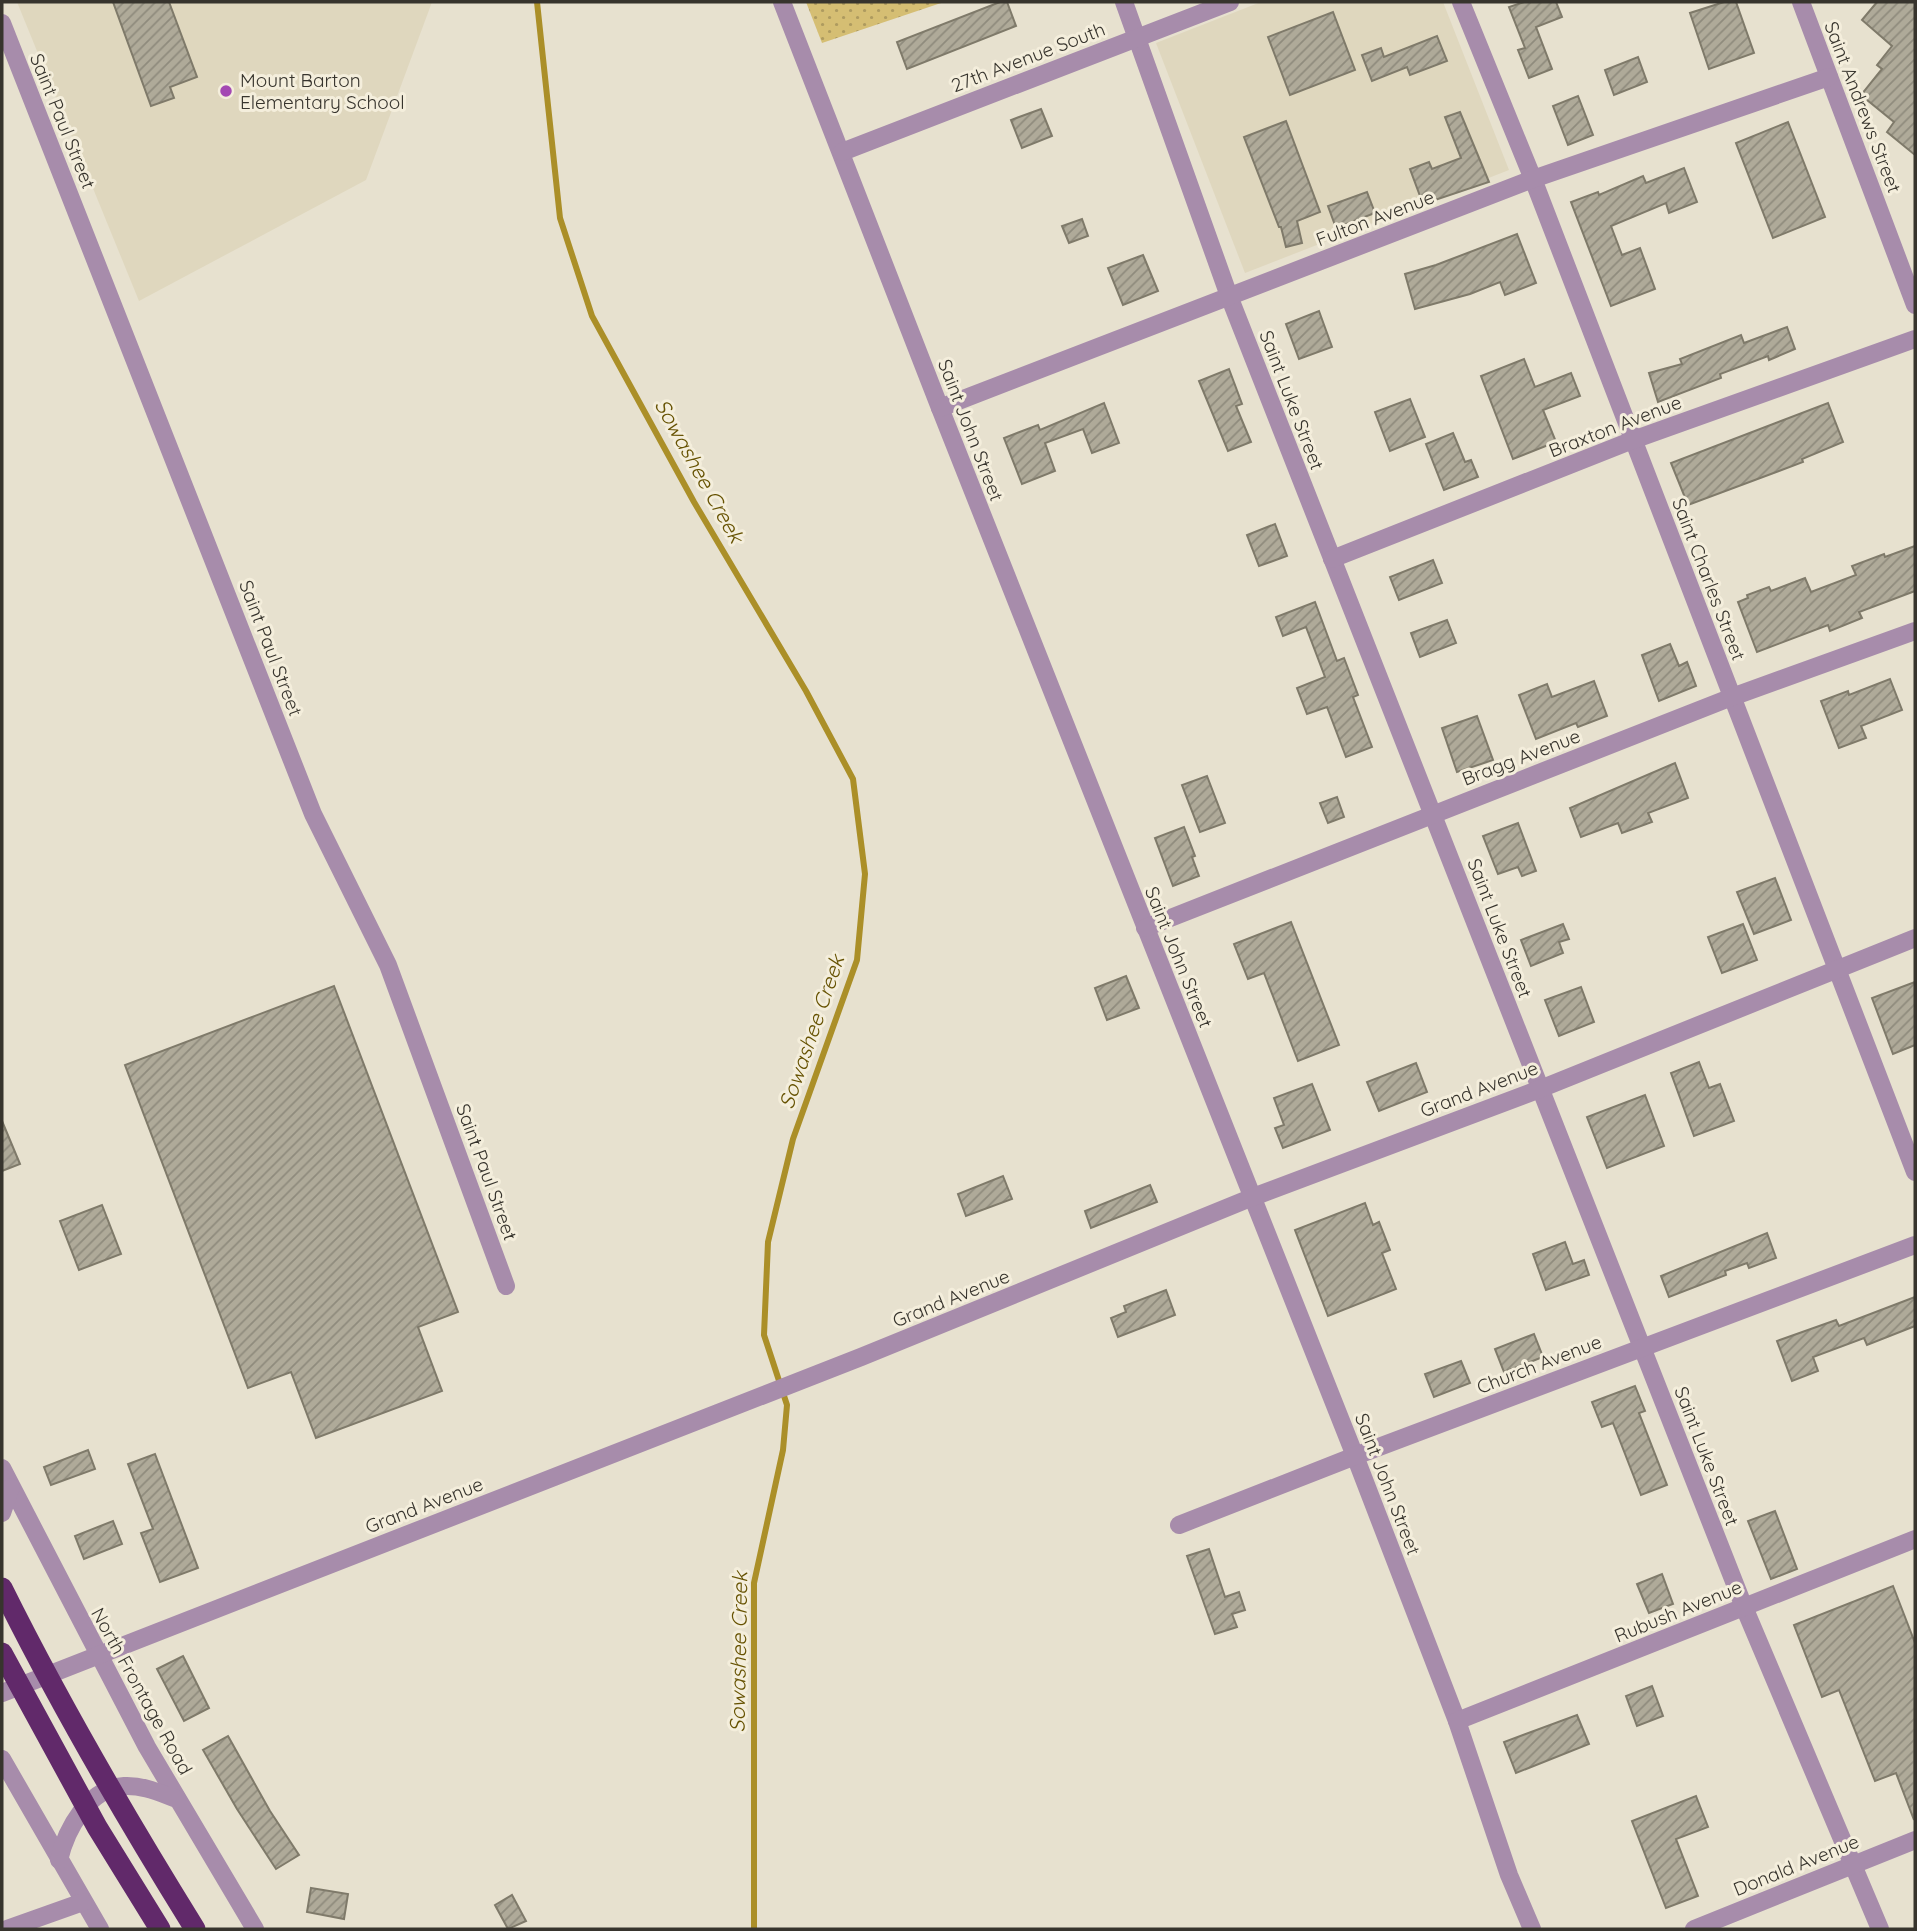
<svg xmlns="http://www.w3.org/2000/svg" width="1917" height="1931" font-family="Quicksand,sans-serif">
<defs>
<pattern id="park-dots" width="8" height="8" patternUnits="userSpaceOnUse" patternTransform="scale(1.75)"><rect width="8" height="8" fill="#d5be73"/><path d="M2 2h.1M6 6h.1" fill="none" stroke="#ae9b5f" stroke-width="1.8" stroke-linecap="round"/></pattern>
<pattern id="building-hatch" width="6" height="6" patternUnits="userSpaceOnUse" patternTransform="scale(1.75)"><rect width="6" height="6" fill="#afaa99"/><path d="M-1 1l2-2M0 6l6-6M5 7l2-2" fill="none" stroke="#8f8b7d"/></pattern>
</defs>
<rect width="100%" height="100%" fill="#e7e1cf"/>
<g fill="#dfd7be">
<polygon points="17,2 432,2 366,180 139,301"/>
<polygon points="1261,2 1443,2 1509,170 1245,273 1156,43"/>
</g>
<polygon fill="url(#park-dots)" points="806,2 944,2 822,43"/>
<g fill="none" stroke-linecap="round" stroke-linejoin="round">
<polyline stroke="#ab8f28" stroke-width="6" points="537,2 560,218 592,316 694,502 806,691 853,779 865,874 857,960 793,1139 768,1242 764,1335 787,1405 783,1450 754,1583 754,1929"/>
</g>
<g fill="url(#building-hatch)" stroke="#7f7a6a" stroke-width="2">
<polygon points="113,2 169,2 197,77 170,87 174,98 151,106"/>
<polygon points="1000,2 1007,2 1016,26 907,69 897,42"/>
<polygon points="1524,2 1556,2 1562,17 1536,27 1552,69 1529,78 1518,50 1525,48 1509,7"/>
<polygon points="1724,2 1736,2 1754,53 1709,69 1690,13"/>
<polygon points="1877,2 1915,2 1915,155 1887,132 1894,122 1861,95 1882,69 1877,65 1892,46 1862,20"/>
<polygon points="1333,12 1355,70 1290,95 1268,37"/>
<polygon points="1437,36 1447,61 1410,75 1407,67 1372,81 1362,55 1381,48 1384,57"/>
<polygon points="1638,57 1647,82 1614,95 1605,70"/>
<polygon points="1578,96 1593,135 1568,145 1553,106"/>
<polygon points="1041,109 1052,136 1022,148 1011,120"/>
<polygon points="1460,112 1489,182 1423,204 1410,169 1429,162 1432,169 1461,158 1445,117"/>
<polygon points="1286,121 1320,212 1297,221 1302,243 1286,247 1281,227 1279,227 1244,137"/>
<polygon points="1788,122 1825,217 1773,238 1736,143"/>
<polygon points="1684,168 1697,202 1669,213 1666,203 1611,226 1622,255 1640,248 1655,289 1611,306 1571,202 1598,192 1599,195 1643,176 1646,183"/>
<polygon points="1367,192 1375,213 1336,228 1328,206"/>
<polygon points="1082,219 1088,236 1069,243 1062,226"/>
<polygon points="1517,234 1536,283 1505,295 1500,282 1470,294 1415,309 1405,274 1436,265"/>
<polygon points="1143,255 1158,291 1123,305 1108,268"/>
<polygon points="1319,311 1332,347 1299,359 1286,324"/>
<polygon points="1787,327 1795,349 1769,360 1768,356 1720,374 1721,378 1658,402 1649,373 1682,364 1680,359 1741,335 1744,343"/>
<polygon points="1524,359 1535,387 1571,373 1580,396 1543,410 1556,442 1513,459 1481,376"/>
<polygon points="1229,369 1242,404 1236,406 1251,442 1228,451 1199,381"/>
<polygon points="1410,399 1425,437 1390,451 1375,412"/>
<polygon points="1104,403 1119,443 1092,453 1083,429 1045,443 1055,471 1022,484 1004,438 1038,425 1040,430"/>
<polygon points="1828,403 1843,442 1802,459 1803,462 1688,505 1671,463"/>
<polygon points="1453,433 1465,462 1471,460 1478,477 1444,490 1426,444"/>
<polygon points="1275,524 1287,556 1259,566 1247,535"/>
<polygon points="1915,546 1915,591 1859,612 1862,618 1830,631 1828,625 1757,652 1738,602 1748,598 1747,595 1769,587 1771,591 1805,578 1811,592 1856,575 1852,566 1884,554 1885,557"/>
<polygon points="1433,560 1442,583 1399,600 1390,577"/>
<polygon points="1315,602 1337,661 1344,658 1358,695 1353,697 1372,747 1346,757 1327,707 1307,714 1297,688 1325,677 1306,627 1283,636 1276,617"/>
<polygon points="1447,620 1456,643 1420,657 1411,633"/>
<polygon points="1670,644 1679,666 1687,662 1696,686 1659,701 1642,655"/>
<polygon points="1890,679 1902,710 1861,726 1866,738 1839,748 1821,701 1848,691 1849,695"/>
<polygon points="1594,681 1607,716 1578,727 1576,723 1536,739 1519,695 1547,684 1552,697"/>
<polygon points="1477,716 1493,760 1457,772 1442,728"/>
<polygon points="1675,763 1688,798 1648,813 1652,822 1622,833 1618,823 1581,837 1570,808"/>
<polygon points="1207,776 1225,823 1200,832 1182,785"/>
<polygon points="1337,797 1344,817 1328,823 1320,803"/>
<polygon points="1518,823 1536,871 1522,876 1518,867 1498,874 1483,836"/>
<polygon points="1184,827 1195,856 1192,857 1199,876 1173,886 1155,838"/>
<polygon points="1775,878 1791,920 1754,934 1737,892"/>
<polygon points="1291,922 1339,1045 1298,1061 1264,973 1248,979 1234,944"/>
<polygon points="1563,924 1569,939 1559,942 1563,953 1531,966 1521,940"/>
<polygon points="1743,924 1757,960 1722,973 1708,937"/>
<polygon points="1126,976 1139,1008 1107,1020 1095,988"/>
<polygon points="1915,982 1915,1045 1893,1054 1872,998"/>
<polygon points="334,986 458,1312 418,1327 442,1391 316,1438 291,1372 248,1388 125,1065"/>
<polygon points="1581,987 1594,1022 1559,1036 1545,1000"/>
<polygon points="1699,1062 1709,1088 1720,1084 1734,1121 1694,1136 1671,1073"/>
<polygon points="1416,1063 1427,1092 1379,1111 1367,1082"/>
<polygon points="1312,1084 1330,1130 1283,1148 1275,1128 1284,1125 1274,1098"/>
<polygon points="1645,1095 1664,1146 1607,1168 1587,1117"/>
<polygon points="2,1121 20,1164 2,1171"/>
<polygon points="1003,1176 1012,1199 966,1216 958,1194"/>
<polygon points="1150,1185 1157,1202 1091,1228 1085,1211"/>
<polygon points="1365,1203 1373,1225 1379,1222 1390,1250 1382,1253 1396,1289 1328,1316 1295,1230"/>
<polygon points="102,1205 121,1254 79,1270 60,1221"/>
<polygon points="1767,1233 1776,1258 1749,1268 1747,1263 1725,1271 1726,1275 1669,1297 1661,1276"/>
<polygon points="1565,1242 1573,1264 1584,1260 1589,1275 1546,1290 1533,1254"/>
<polygon points="1166,1290 1175,1315 1118,1337 1111,1318 1126,1312 1124,1306"/>
<polygon points="1915,1297 1915,1326 1867,1345 1864,1338 1813,1357 1818,1371 1792,1381 1777,1341 1836,1320 1839,1326"/>
<polygon points="1534,1334 1543,1357 1504,1372 1495,1349"/>
<polygon points="1461,1361 1470,1383 1434,1397 1425,1374"/>
<polygon points="1635,1386 1645,1411 1639,1413 1667,1485 1641,1495 1613,1423 1602,1427 1592,1402"/>
<polygon points="88,1450 95,1469 51,1485 44,1467"/>
<polygon points="155,1454 198,1568 160,1582 141,1533 153,1529 128,1464"/>
<polygon points="1775,1511 1797,1569 1771,1579 1748,1521"/>
<polygon points="113,1521 122,1544 84,1559 75,1536"/>
<polygon points="1209,1549 1225,1597 1239,1592 1245,1610 1232,1614 1237,1627 1215,1634 1187,1556"/>
<polygon points="1662,1574 1673,1604 1649,1613 1637,1584"/>
<polygon points="1893,1586 1915,1643 1914,1820 1896,1773 1875,1781 1839,1690 1822,1697 1794,1625"/>
<polygon points="183,1656 209,1708 184,1721 157,1669"/>
<polygon points="1652,1686 1663,1716 1637,1726 1626,1696"/>
<polygon points="1577,1715 1589,1744 1516,1773 1504,1742"/>
<polygon points="228,1736 270,1811 299,1855 276,1869 237,1809 203,1750"/>
<polygon points="1696,1796 1708,1827 1676,1839 1698,1896 1666,1908 1632,1821"/>
<polygon points="311,1888 348,1894 344,1919 307,1912"/>
<polygon points="512,1895 526,1921 508,1929 495,1905"/>
</g>
<g fill="none" stroke-linecap="round" stroke-linejoin="round">
<g stroke="#a78cab" stroke-width="18">
<polyline points="782,2 940,408 1355,1456 1457,1721 1509,1875 1532,1929"/>
<polyline points="1124,2 1229,296 1744,1607 1880,1929"/>
<polyline points="1461,2 1533,179 1915,1172"/>
<polyline points="1801,2 1915,305"/>
<polyline points="2,23 313,814 388,965 506,1286"/>
<polyline points="842,152 1230,2"/>
<polyline points="940,408 1533,179 1829,77"/>
<polyline points="1332,559 1633,440 1915,339"/>
<polyline points="1145,928 1732,697 1915,631"/>
<polyline points="2,1468 147,1747 255,1929"/>
<polyline points="2,1513 11,1487"/>
<polyline points="1179,1525 1355,1456 1915,1245"/>
<polyline points="2,1693 861,1357 1253,1197 1540,1089 1915,938"/>
<polyline points="1457,1721 1915,1539"/>
<polyline points="2,1759 100,1929"/>
<path d="M59,1860C66,1830 88,1788 124,1786C143,1785 160,1793 177,1799"/>
<polyline points="7,1929 83,1902"/>
<polyline points="1694,1929 1915,1840"/>
</g>
<g stroke="#61296a" stroke-width="21">
<path d="M2,1588C60,1705 126,1818 195,1929"/>
<polyline points="2,1653 97,1827 160,1929"/>
</g>
</g>
<circle fill="#a448b3" stroke="#f4eedc" stroke-width="2.5" cx="226" cy="91" r="7"/>
<g text-anchor="middle" stroke-width="6" stroke-linejoin="round" paint-order="stroke">
<g font-size="19" fill="#37342d" stroke="#f4eedc">
<text transform="translate(1028 57) rotate(-21)" y="7">27th Avenue South</text>
<text transform="translate(1863 107) rotate(69)" y="7">Saint Andrews Street</text>
<text transform="translate(63 121) rotate(68)" y="7">Saint Paul Street</text>
<text transform="translate(1375 218) rotate(-21)" y="7">Fulton Avenue</text>
<text transform="translate(1292 400) rotate(69)" y="7">Saint Luke Street</text>
<text transform="translate(1615 426) rotate(-21)" y="7">Braxton Avenue</text>
<text transform="translate(971 430) rotate(69)" y="7">Saint John Street</text>
<text transform="translate(1709 579) rotate(69)" y="7">Saint Charles Street</text>
<text transform="translate(271 648) rotate(69)" y="7">Saint Paul Street</text>
<text transform="translate(1521 757) rotate(-21)" y="7">Bragg Avenue</text>
<text transform="translate(1500 928) rotate(69)" y="7">Saint Luke Street</text>
<text transform="translate(1179 957) rotate(68)" y="7">Saint John Street</text>
<text transform="translate(1479 1089) rotate(-21)" y="7">Grand Avenue</text>
<text transform="translate(487 1172) rotate(70)" y="7">Saint Paul Street</text>
<text transform="translate(951 1298) rotate(-22)" y="7">Grand Avenue</text>
<text transform="translate(1539 1364) rotate(-21)" y="7">Church Avenue</text>
<text transform="translate(1707 1456) rotate(69)" y="7">Saint Luke Street</text>
<text transform="translate(1388 1484) rotate(69)" y="7">Saint John Street</text>
<text transform="translate(424 1505) rotate(-21)" y="7">Grand Avenue</text>
<text transform="translate(1678 1611) rotate(-22)" y="7">Rubush Avenue</text>
<text transform="translate(142 1691) rotate(61)" y="7">North Frontage Road</text>
<text transform="translate(1796 1865) rotate(-22)" y="7">Donald Avenue</text>
</g>
<g font-size="19" fill="#37342d" stroke="#f4eedc" text-anchor="start">
<text x="240" y="87">Mount Barton<tspan x="240" dy="22">Elementary School</tspan></text>
</g>
<g font-size="21" font-style="italic" fill="#665202" stroke="#f4eedc">
<text transform="translate(699 471) rotate(61)" y="7">Sowashee Creek</text>
<text transform="translate(812 1032) rotate(-71)" y="7">Sowashee Creek</text>
<text transform="translate(739 1652) rotate(-89)" y="7">Sowashee Creek</text>
</g>
</g>
<rect width="1917" height="1931" fill="none" stroke="#37342d" stroke-width="7"/>
</svg>
